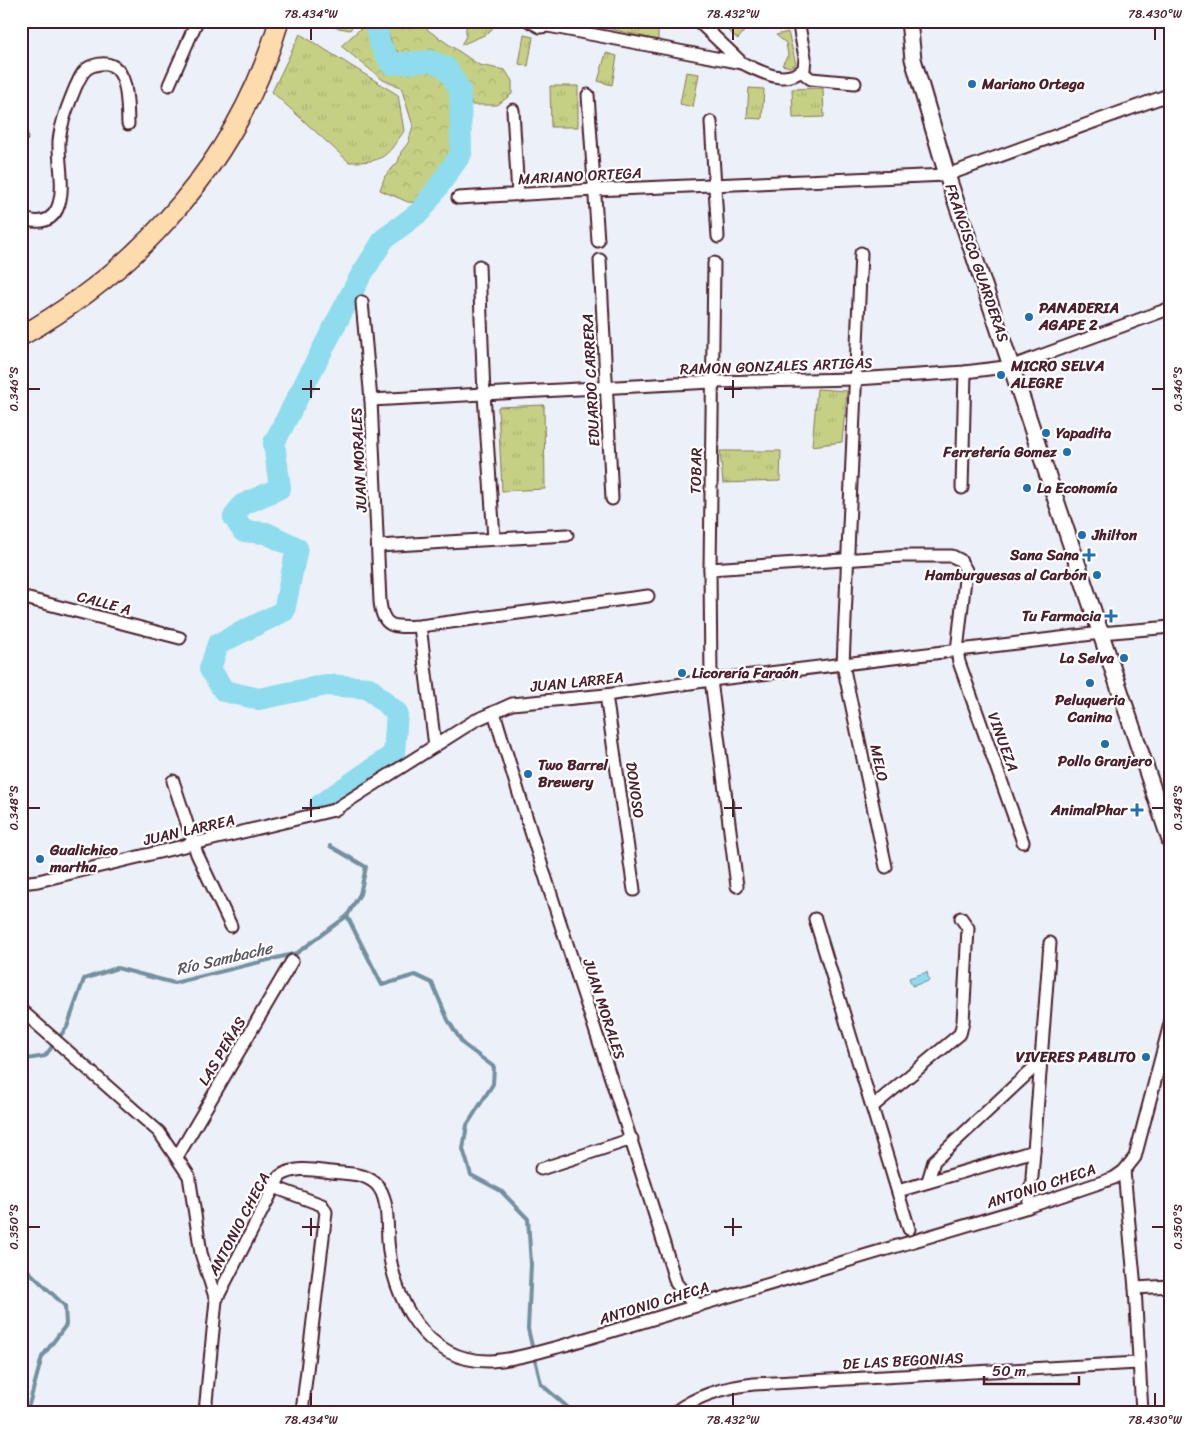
<svg xmlns="http://www.w3.org/2000/svg" width="1192" height="1433" font-family="Sriracha,sans-serif">
<defs>
<pattern id="grass-tufts" width="24" height="20" patternUnits="userSpaceOnUse" patternTransform="scale(1.25)"><rect width="24" height="20" fill="#c5d084"/><path d="M3 7l-1-3M5 7V3M7 7l1-3M15 17l-1-3M17 17v-4M19 17l1-3" fill="none" stroke="#abb272"/></pattern>
<pattern id="forest-crowns" width="20" height="18" patternUnits="userSpaceOnUse" patternTransform="scale(1.25)"><rect width="20" height="18" fill="#c5d084"/><path d="M2 6a3 3 0 1 1 6 0M12 15a3 3 0 1 1 6 0" fill="none" stroke="#abb272"/></pattern>
<pattern id="water-ripples" width="26" height="14" patternUnits="userSpaceOnUse" patternTransform="scale(1.25)"><rect width="26" height="14" fill="#8edced"/><path d="M2 4q2-2 4 0t4 0M15 11q2-2 4 0t4 0" fill="none" stroke="#7cbccb"/></pattern>
</defs>
<rect width="100%" height="100%" fill="#ecf0f9"/>
<filter id="ink" filterUnits="userSpaceOnUse"><feTurbulence type="fractalNoise" baseFrequency=".02" numOctaves="2"/><feDisplacementMap in="SourceGraphic" scale="10" xChannelSelector="R" yChannelSelector="G"/><feConvolveMatrix kernelMatrix="1 2 1 2 8 2 1 2 1" color-interpolation-filters="sRGB"/></filter>
<g filter="url(#ink)">
<g fill="url(#grass-tufts)" stroke="#887858">
<polygon points="303,21 356,21 350,30"/>
<polygon points="459,21 497,21 489,33 461,45 466,36 466,23"/>
<polygon points="607,21 650,21 658,30 658,40 602,27"/>
<polygon points="716,21 752,21 738,39"/>
<polygon points="788,32 796,64 790,67 782,65 788,55 786,43 776,35"/>
<path d="M300,34L398,95L404,131C385,159 383,162 349,162L272,92Z"/>
<polygon points="524,35 533,37 528,66 519,64"/>
<polygon points="606,53 617,56 612,85 598,81"/>
<polygon points="686,72 699,74 693,107 680,104"/>
<polygon points="550,86 578,86 578,127 551,127"/>
<polygon points="749,88 764,89 762,119 747,118"/>
<polygon points="823,88 824,117 793,118 792,89"/>
<polygon points="817,389 847,391 842,442 812,446"/>
<polygon points="544,405 545,489 502,491 498,407"/>
<polygon points="720,451 781,451 780,481 723,483"/>
</g>
<g fill="url(#forest-crowns)" stroke="#887858">
<path d="M384,21H421L429,31L479,65L505,70L512,81V94L497,105H472C460,57 448,53 402,56L393,47Z"/>
<polygon points="368,22 378,59 387,71 431,69 444,76 453,98 452,153 427,203 408,202 380,190 385,176 398,162 401,152 408,143 413,126 401,87 383,80 341,46"/>
</g>
<polygon fill="url(#water-ripples)" stroke="#73909f" points="927,972 929,981 912,986 909,978"/>
<g fill="none" stroke-linecap="round" stroke-linejoin="round">
<g stroke="#73909f" stroke-width="4">
<polyline points="347,916 382,985 415,975 432,983 448,1020 463,1044 494,1067 493,1084 467,1125 463,1149 471,1175 501,1191 528,1219 531,1264 528,1329 541,1384 573,1412"/>
<polyline points="21,1060 45,1056 67,1027 84,979 117,968 174,983 297,953 347,916 360,894 366,867 330,846"/>
<polyline points="21,1264 65,1306 66,1325 42,1357 27,1412"/>
</g>
<polyline stroke="#8edced" stroke-width="22" points="320,805 394,754 397,713 369,688 326,685 259,699 224,691 210,669 218,644 284,611 297,548 266,533 243,531 234,517 242,505 280,488 274,443 360,277 384,239 421,211 461,154 460,90 447,68 431,61 391,64 380,44 375,21"/>
<defs>
<g id="minor">
<path d="M529,21L540,27L548,26L742,63C762,72 784,86 804,69L805,57L798,21"/>
<polyline points="698,21 742,63"/>
<polyline points="801,71 811,79 855,83"/>
<polyline points="169,85 197,21"/>
<polyline points="588,95 598,241"/>
<polyline points="513,110 518,195"/>
<polyline points="711,122 718,237"/>
<polyline points="21,136 21,137"/>
<polyline points="458,198 594,190 947,175 1171,94"/>
<path d="M21,218C34,223 50,224 57,209C66,190 58,162 59,141C61,122 69,103 76,86C80,78 83,69 92,66C130,53 127,102 128,124"/>
<polyline points="861,253 843,665 886,867"/>
<polyline points="600,260 612,499"/>
<polyline points="714,263 710,569 711,680 737,886"/>
<polyline points="479,266 484,395 494,538"/>
<path d="M362,302L371,400L380,602C383,630 396,627 420,626L648,596"/>
<polyline points="371,400 712,382 856,379 965,372 1013,366 1171,308"/>
<polyline points="962,488 965,372"/>
<polyline points="378,546 567,535"/>
<polyline points="710,569 901,556 952,556 960,560 966,570 957,651 959,662 1023,842"/>
<polyline points="21,597 180,638"/>
<polyline points="420,626 435,746"/>
<polyline points="606,695 634,890"/>
<path d="M494,712C551,904 618,1092 676,1283L690,1300L700,1305"/>
<polyline points="173,781 197,854 231,926"/>
<polyline points="21,883 38,881 334,810 474,721 512,704 606,695 711,680 1101,633 1171,627"/>
<polyline points="815,919 909,1229"/>
<polyline points="21,1010 159,1132 189,1176 201,1253 216,1300 205,1412"/>
<polyline points="872,1107 960,1034 963,1022 968,928 961,918"/>
<polyline points="177,1157 292,961"/>
<polyline points="541,1169 632,1139"/>
<polyline points="1124,1171 1135,1288 1142,1412"/>
<polyline points="1032,1177 1050,943"/>
<polyline points="928,1181 934,1161 1040,1062"/>
<polyline points="274,1187 322,1205 326,1212 302,1412"/>
<polyline points="898,1191 1034,1151"/>
<polyline points="1028,1207 1031,1186"/>
<polyline points="1135,1288 1171,1286"/>
<path d="M216,1300L280,1176C296,1166 313,1170 331,1172C346,1174 362,1172 375,1183C389,1195 387,1224 388,1241C392,1298 425,1363 491,1361C515,1360 542,1351 565,1345L1028,1207L1114,1178L1124,1171L1135,1157L1171,1020"/>
<path d="M675,1412C699,1394 726,1387 754,1384L1138,1363"/>
</g>
<polyline id="tertiary" points="909,21 913,59 947,175 1171,843"/>
<path id="trunk" d="M21,336C143,267 240,157 279,21"/>
</defs>
<use href="#minor" stroke="#4a1f2b" stroke-width="15"/>
<use href="#tertiary" stroke="#4a1f2b" stroke-width="19"/>
<use href="#trunk" stroke="#4a1f2b" stroke-width="22"/>
<use href="#minor" stroke="#fff" stroke-width="11"/>
<use href="#tertiary" stroke="#fff" stroke-width="15"/>
<use href="#trunk" stroke="#fddbac" stroke-width="19"/>
</g>
</g>
<path fill="none" stroke="#4a1f2b" stroke-width="2" d="M311,28V40M733,28V40M1155,28V40M311,380V398M733,380V398M28,389H40M302,389H320M724,389H742M1152,389H1164M311,799V817M733,799V817M28,808H40M302,808H320M724,808H742M1152,808H1164M311,1218V1236M733,1218V1236M28,1227H40M302,1227H320M724,1227H742M1152,1227H1164M311,1393V1406M733,1393V1406M1155,1393V1406"/>
<g fill="#1f6fb2" stroke="#fff" stroke-width="2">
<circle cx="972" cy="84" r="5"/>
<circle cx="1029" cy="317" r="5"/>
<circle cx="1001" cy="375" r="5"/>
<circle cx="1046" cy="433" r="5"/>
<circle cx="1067" cy="452" r="5"/>
<circle cx="1027" cy="488" r="5"/>
<circle cx="1082" cy="535" r="5"/>
<path d="M1086.5 547.5h5v5h5v5h-5v5h-5v-5h-5v-5h5z"/>
<circle cx="1097" cy="575" r="5"/>
<path d="M1108.5 608.5h5v5h5v5h-5v5h-5v-5h-5v-5h5z"/>
<circle cx="1124" cy="658" r="5"/>
<circle cx="682" cy="673" r="5"/>
<circle cx="1090" cy="683" r="5"/>
<circle cx="1105" cy="744" r="5"/>
<circle cx="528" cy="774" r="5"/>
<path d="M1134.5 802.5h5v5h5v5h-5v5h-5v-5h-5v-5h5z"/>
<circle cx="40" cy="859" r="5"/>
<circle cx="1146" cy="1057" r="5"/>
</g>
<g text-anchor="middle" stroke-width="4.5" stroke-linejoin="round" paint-order="stroke">
<g font-size="15" font-weight="bold" fill="#4a1f2b" stroke="#fff" text-anchor="start">
<text x="982" y="89">Mariano Ortega</text>
<text x="1039" y="313">PANADERIA<tspan x="1039" dy="17">AGAPE 2</tspan></text>
<text x="1011" y="371">MICRO SELVA<tspan x="1011" dy="17">ALEGRE</tspan></text>
<text x="1056" y="438">Yapadita</text>
<text x="1057" y="457" text-anchor="end">Ferretería Gomez</text>
<text x="1037" y="493">La Economía</text>
<text x="1092" y="540">Jhilton</text>
<text x="1079" y="560" text-anchor="end">Sana Sana</text>
<text x="1087" y="580" text-anchor="end">Hamburguesas al Carbón</text>
<text x="1101" y="621" text-anchor="end">Tu Farmacia</text>
<text x="1114" y="663" text-anchor="end">La Selva</text>
<text x="692" y="678">Licorería Faraón</text>
<text x="1090" y="705" text-anchor="middle">Peluqueria<tspan x="1090" dy="17">Canina</tspan></text>
<text x="1105" y="766" text-anchor="middle">Pollo Granjero</text>
<text x="538" y="770">Two Barrel<tspan x="538" dy="17">Brewery</tspan></text>
<text x="1127" y="815" text-anchor="end">AnimalPhar</text>
<text x="50" y="855">Gualichico<tspan x="50" dy="17">martha</tspan></text>
<text x="1136" y="1062" text-anchor="end">VIVERES PABLITO</text>
</g>
<g font-size="15" fill="#4a1f2b" stroke="#fff">
<text transform="translate(580 176) rotate(-3)" y="5">MARIANO ORTEGA</text>
<text transform="translate(977 263) rotate(71)" y="5">FRANCISCO GUARDERAS</text>
<text transform="translate(776 366) rotate(-2)" y="5">RAMON GONZALES ARTIGAS</text>
<text transform="translate(591 380) rotate(-93)" y="5">EDUARDO CARRERA</text>
<text transform="translate(359 460) rotate(-93)" y="5">JUAN MORALES</text>
<text transform="translate(696 471) rotate(-89)" y="5">TOBAR</text>
<text transform="translate(104 603) rotate(15)" y="5">CALLE A</text>
<text transform="translate(577 682) rotate(-6)" y="5">JUAN LARREA</text>
<text transform="translate(1003 742) rotate(70)" y="5">VINUEZA</text>
<text transform="translate(879 763) rotate(78)" y="5">MELO</text>
<text transform="translate(635 790) rotate(82)" y="5">DONOSO</text>
<text transform="translate(189 830) rotate(-13)" y="5">JUAN LARREA</text>
<text transform="translate(604 1009) rotate(72)" y="5">JUAN MORALES</text>
<text transform="translate(222 1051) rotate(-59)" y="5">LAS PEÑAS</text>
<text transform="translate(1041 1186) rotate(-18)" y="5">ANTONIO CHECA</text>
<text transform="translate(239 1224) rotate(-62)" y="5">ANTONIO CHECA</text>
<text transform="translate(654 1303) rotate(-17)" y="5">ANTONIO CHECA</text>
<text transform="translate(903 1361) rotate(-3)" y="5">DE LAS BEGONIAS</text>
</g>
<g font-size="16" font-style="italic" fill="#5e5865" stroke="#fff">
<text transform="translate(224 958) rotate(-13)" y="6">Río Sambache</text>
</g>
</g>
<rect width="1192" height="1433" fill="none" stroke="#fff" stroke-width="55"/>
<path d="M984 1376v8h95v-8" fill="none" stroke="#4a1f2b" stroke-width="2.5"/>
<text x="992" y="1376" font-size="15" fill="#4a1f2b" stroke="#ffffff" stroke-width="4" paint-order="stroke">50 m</text>
<rect x="28" y="28" width="1136" height="1378" fill="none" stroke="#4a1f2b" stroke-width="2"/>
<g font-size="12" text-anchor="middle" fill="#4a1f2b">
<text x="311" y="18">78.434°W</text>
<text x="733" y="18">78.432°W</text>
<text x="1155" y="18">78.430°W</text>
<text transform="translate(14 389) rotate(-90)" y="4">0.346°S</text>
<text transform="translate(1178 389) rotate(-90)" y="4">0.346°S</text>
<text transform="translate(14 808) rotate(-90)" y="4">0.348°S</text>
<text transform="translate(1178 808) rotate(-90)" y="4">0.348°S</text>
<text transform="translate(14 1227) rotate(-90)" y="4">0.350°S</text>
<text transform="translate(1178 1227) rotate(-90)" y="4">0.350°S</text>
<text x="311" y="1424">78.434°W</text>
<text x="733" y="1424">78.432°W</text>
<text x="1155" y="1424">78.430°W</text>
</g>
</svg>
